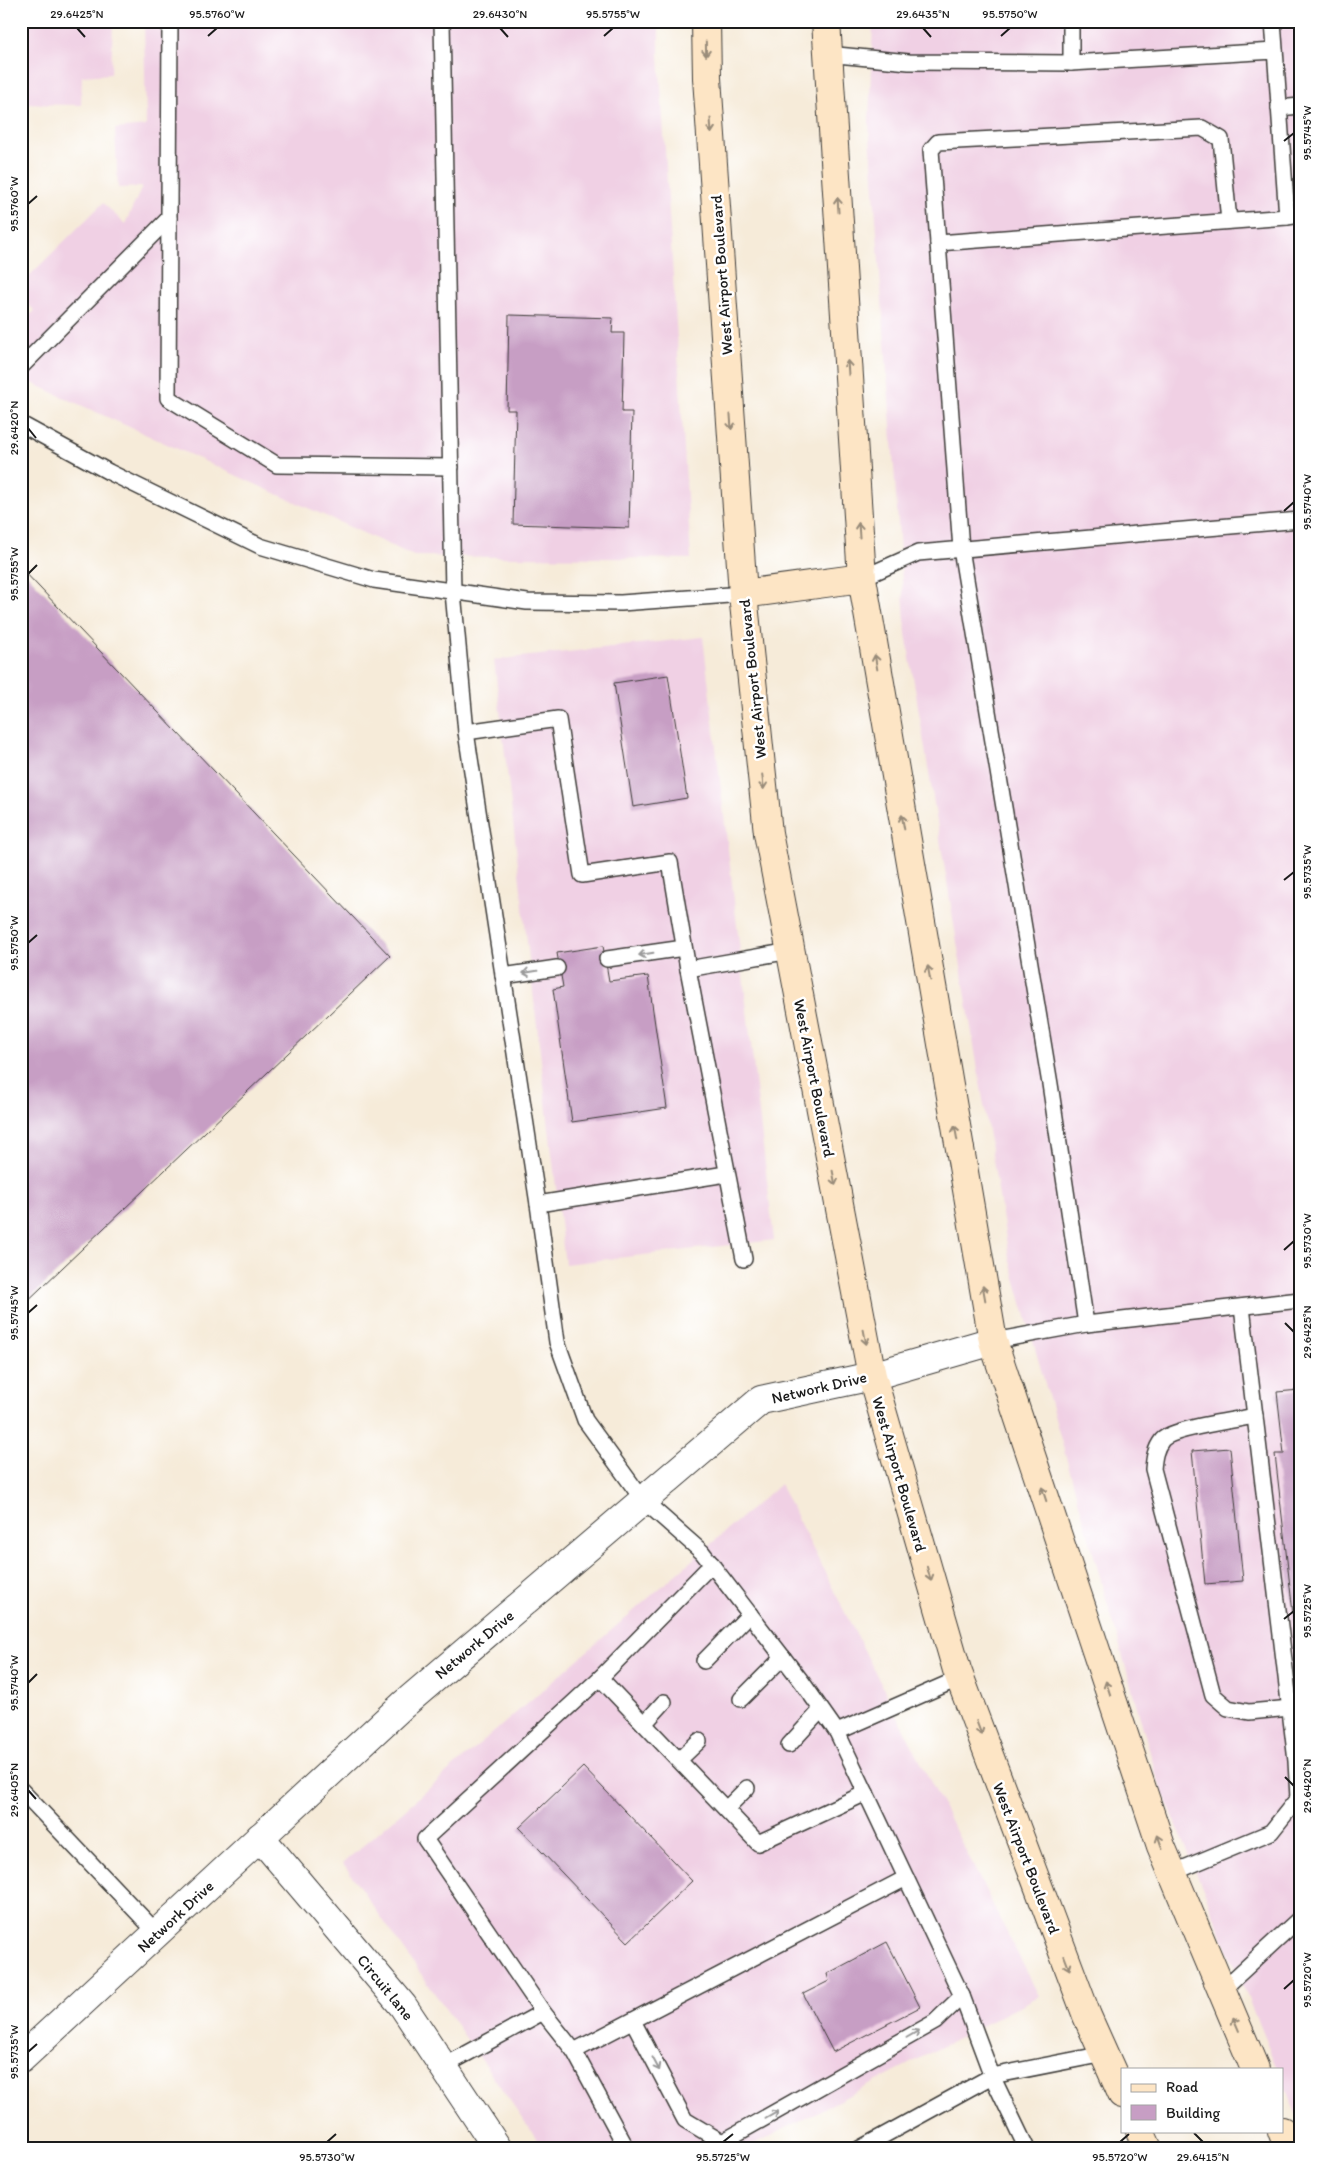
<svg xmlns="http://www.w3.org/2000/svg" width="1321" height="2170" font-family="Itim,sans-serif">
<rect width="100%" height="100%" fill="#fff"/>
<filter id="ink" filterUnits="userSpaceOnUse"><feTurbulence type="fractalNoise" baseFrequency=".02" numOctaves="2"/><feDisplacementMap in="SourceGraphic" scale="10" xChannelSelector="R" yChannelSelector="G"/><feConvolveMatrix kernelMatrix="1 2 1 2 8 2 1 2 1" color-interpolation-filters="sRGB"/></filter>
<filter id="wash" filterUnits="userSpaceOnUse"><feTurbulence type="fractalNoise" baseFrequency=".0096" numOctaves="4" result="noise"/><feDisplacementMap in="SourceGraphic" scale="20" xChannelSelector="R" yChannelSelector="G"/><feGaussianBlur stdDeviation="1.12" result="paint"/><feColorMatrix in="noise" values="0 0 0 0 0 0 0 0 0 0 0 0 0 0 0 0 0 1.4 0 .05"/><feComposite in="paint" operator="in"/></filter>
<g filter="url(#wash)">
<rect width="100%" height="100%" fill="#f6ebd9"/>
<g fill="#f0d0e4">
<polygon points="21,21 113,21 111,74 82,76 81,105 21,104"/>
<polygon points="144,21 659,21 659,56 691,559 414,556 21,378 21,322 35,311 21,298 21,284 103,203 125,224 142,187 118,188 115,129 146,126"/>
<polygon points="873,21 1300,21 1300,2123 1282,2080 1282,2069 1277,2069 1157,1777 1009,1257 906,634 869,122"/>
<polygon points="703,637 774,1240 565,1264 494,660"/>
<polygon points="780,1484 1039,1996 746,2149 544,2149 343,1863"/>
</g>
<g id="blocks">
<g fill="#c79ec4">
<polygon points="509,315 613,318 612,333 624,333 622,412 632,412 629,528 513,524 516,410 507,410"/>
<polygon points="21,568 390,956 21,1307"/>
<polygon points="668,675 687,798 633,807 614,683"/>
<polygon points="603,946 609,981 648,976 667,1108 572,1122 553,989 563,987 557,953"/>
<polygon points="1300,1390 1300,1631 1295,1631 1275,1454 1284,1454 1277,1392"/>
<polygon points="1230,1448 1243,1581 1205,1584 1192,1451"/>
<polygon points="583,1767 692,1881 628,1942 519,1828"/>
<polygon points="887,1942 920,2007 833,2052 803,1994 829,1981 827,1974"/>
<polygon points="941,2143 944,2149 930,2149"/>
</g>
</g>
</g>
<g filter="url(#ink)">
<use href="#blocks" fill-opacity="0" stroke="#3d3b38" stroke-width="1"/>
<g fill="none" stroke-linecap="round" stroke-linejoin="round">
<defs>
<g id="service">
<polyline points="170,21 168,398 277,465 451,467"/>
<polyline points="442,21 453,592 466,732 538,1204 557,1342 585,1420 643,1500 702,1552 802,1682 837,1732 962,1996 992,2076 1027,2149"/>
<polyline points="1273,21 1287,217 1300,215"/>
<polyline points="827,54 909,62 1071,63 1275,51"/>
<polyline points="1071,63 1071,21"/>
<polyline points="1279,108 1300,106"/>
<polyline points="938,243 931,150 938,142 1202,128 1221,139 1229,221"/>
<polyline points="21,367 169,218"/>
<polyline points="21,424 109,472 260,546 374,580 527,602 621,603 743,594"/>
<polyline points="862,578 918,553 1300,520"/>
<polyline points="466,732 558,719 582,875 670,862 688,969"/>
<polyline points="607,959 684,948"/>
<polyline points="503,976 557,968"/>
<polyline points="538,1204 726,1174"/>
<polyline points="744,1259 688,969 790,951"/>
<polyline points="1086,1324 1050,1084 961,549 938,243 1287,217"/>
<polyline points="993,1341 1086,1324 1300,1300"/>
<path d="M1255,1416C1237,1420 1172,1428 1162,1440C1155,1449 1154,1458 1153,1469L1213,1695L1228,1708L1249,1712L1290,1708"/>
<polyline points="704,1661 750,1614"/>
<polyline points="600,1678 758,1843 866,1793"/>
<polyline points="741,1699 783,1657"/>
<polyline points="644,1724 664,1702"/>
<polyline points="837,1732 960,1678"/>
<polyline points="789,1745 821,1710"/>
<polyline points="679,1760 699,1741"/>
<polyline points="21,1790 157,1933"/>
<polyline points="726,1809 747,1788"/>
<polyline points="1172,1873 1271,1832 1298,1798 1296,1761 1242,1307"/>
<polyline points="1222,1990 1300,1918"/>
<polyline points="543,2012 425,1839 600,1678 712,1564"/>
<polyline points="633,2021 685,2120 722,2142 935,2022 962,1996"/>
<polyline points="574,2051 627,2149"/>
<polyline points="444,2066 543,2012 574,2051 906,1878"/>
<polyline points="859,2149 992,2076 1104,2054"/>
</g>
<g id="minor">
<polyline points="260,1837 403,2006 498,2149"/>
<polyline points="21,2059 403,1705 761,1400 872,1376 993,1341"/>
</g>
<g id="secondary">
<polyline points="706,21 707,78 743,594 768,833 872,1376 957,1670 1087,2016 1122,2094"/>
<polyline points="826,21 862,578 993,1341 1161,1846 1255,2069"/>
<polyline points="743,594 862,578"/>
<polyline points="1140,2131 1148,2149"/>
<polyline points="1282,2131 1289,2149"/>
</g>
</defs>
<use href="#service" stroke="#3d3b38" stroke-width="18"/>
<use href="#minor" stroke="#3d3b38" stroke-width="30"/>
<use href="#secondary" stroke="#3d3b38" stroke-width="30"/>
<use href="#service" stroke="#fff" stroke-width="15"/>
<use href="#minor" stroke="#fff" stroke-width="28"/>
<use href="#secondary" stroke="#fde5c5" stroke-width="28"/>
</g>
<defs><path id="oneway-shaft" d="M-6 0H5M1.5-3L5.5 0L1.5 3" fill="none" stroke-width="1.6" stroke-linecap="round" stroke-linejoin="round" transform="scale(1.25)"/></defs>
<g stroke="#988b79">
<use href="#oneway-shaft" transform="translate(706 49) rotate(89)"/>
<use href="#oneway-shaft" transform="translate(711 126) rotate(86)"/>
<use href="#oneway-shaft" transform="translate(838 205) rotate(-94)"/>
<use href="#oneway-shaft" transform="translate(848 368) rotate(-94)"/>
<use href="#oneway-shaft" transform="translate(731 422) rotate(86)"/>
<use href="#oneway-shaft" transform="translate(859 530) rotate(-94)"/>
<use href="#oneway-shaft" transform="translate(876 662) rotate(-100)"/>
<use href="#oneway-shaft" transform="translate(763 782) rotate(84)"/>
<use href="#oneway-shaft" transform="translate(903 822) rotate(-100)"/>
<use href="#oneway-shaft" transform="translate(929 973) rotate(-100)"/>
<use href="#oneway-shaft" transform="translate(956 1133) rotate(-100)"/>
<use href="#oneway-shaft" transform="translate(834 1178) rotate(79)"/>
<use href="#oneway-shaft" transform="translate(984 1293) rotate(-100)"/>
<use href="#oneway-shaft" transform="translate(865 1337) rotate(79)"/>
<use href="#oneway-shaft" transform="translate(1044 1494) rotate(-108)"/>
<use href="#oneway-shaft" transform="translate(929 1574) rotate(74)"/>
<use href="#oneway-shaft" transform="translate(1108 1688) rotate(-108)"/>
<use href="#oneway-shaft" transform="translate(979 1728) rotate(69)"/>
<use href="#oneway-shaft" transform="translate(1160 1842) rotate(-109)"/>
<use href="#oneway-shaft" transform="translate(1067 1963) rotate(69)"/>
<use href="#oneway-shaft" transform="translate(1236 2024) rotate(-113)"/>
</g>
<g stroke="#999">
<use href="#oneway-shaft" transform="translate(646 954) rotate(171)"/>
<use href="#oneway-shaft" transform="translate(530 972) rotate(171)"/>
<use href="#oneway-shaft" transform="translate(913 2034) rotate(-30)"/>
<use href="#oneway-shaft" transform="translate(656 2064) rotate(62)"/>
<use href="#oneway-shaft" transform="translate(772 2115) rotate(-30)"/>
</g>
</g>
<path fill="none" stroke="#1c1c1c" stroke-width="2" d="M77,28L85,37M500,28L508,37M923,28L931,37M208,36L217,28M604,36L613,28M1001,36L1010,28M1284,141L1294,133M28,204L37,196M28,428L36,438M1284,511L1294,502M28,574L37,565M1284,880L1294,872M28,943L37,935M1284,1250L1294,1241M28,1313L37,1305M1285,1323L1294,1332M1284,1619L1294,1611M28,1683L37,1674M1285,1777L1294,1786M28,1790L36,1799M1284,1989L1294,1980M28,2052L37,2044M1194,2133L1203,2142M327,2142L336,2134M723,2142L733,2134M1120,2142L1129,2134"/>
<g text-anchor="middle" stroke-width="5" stroke-linejoin="round" paint-order="stroke">
<g font-size="16" fill="#1c1c1c" stroke="#fff">
<text transform="translate(721 275) rotate(-94)" y="6">West Airport Boulevard</text>
<text transform="translate(752 679) rotate(-96)" y="6">West Airport Boulevard</text>
<text transform="translate(815 1078) rotate(79)" y="6">West Airport Boulevard</text>
<text transform="translate(819 1387) rotate(-13)" y="6">Network Drive</text>
<text transform="translate(900 1474) rotate(74)" y="6">West Airport Boulevard</text>
<text transform="translate(474 1644) rotate(-40)" y="6">Network Drive</text>
<text transform="translate(1027 1858) rotate(69)" y="6">West Airport Boulevard</text>
<text transform="translate(175 1916) rotate(-43)" y="6">Network Drive</text>
<text transform="translate(386 1987) rotate(51)" y="6">Circuit lane</text>
</g>
</g>
<rect width="1321" height="2170" fill="none" stroke="#fff" stroke-width="55"/>
<rect x="1121" y="2068" width="162" height="65" fill="#ffffff" stroke="#a4a4a4"/>
<rect x="1131" y="2084" width="25" height="8" fill="#fde5c5" stroke="#a4a4a4"/>
<text x="1166" y="2092" font-size="15" fill="#1c1c1c">Road</text>
<rect x="1131" y="2105" width="25" height="15" fill="#c79ec4" stroke="#a4a4a4"/>
<text x="1166" y="2118" font-size="15" fill="#1c1c1c">Building</text>
<rect x="28" y="28" width="1266" height="2114" fill="none" stroke="#1c1c1c" stroke-width="2"/>
<g font-size="12" text-anchor="middle" fill="#1c1c1c">
<text x="77" y="18">29.6425°N</text>
<text x="217" y="18">95.5760°W</text>
<text x="500" y="18">29.6430°N</text>
<text x="613" y="18">95.5755°W</text>
<text x="923" y="18">29.6435°N</text>
<text x="1010" y="18">95.5750°W</text>
<text transform="translate(1307 133) rotate(-90)" y="4">95.5745°W</text>
<text transform="translate(14 204) rotate(-90)" y="4">95.5760°W</text>
<text transform="translate(14 428) rotate(-90)" y="4">29.6420°N</text>
<text transform="translate(1307 502) rotate(-90)" y="4">95.5740°W</text>
<text transform="translate(14 574) rotate(-90)" y="4">95.5755°W</text>
<text transform="translate(1307 872) rotate(-90)" y="4">95.5735°W</text>
<text transform="translate(14 943) rotate(-90)" y="4">95.5750°W</text>
<text transform="translate(1307 1241) rotate(-90)" y="4">95.5730°W</text>
<text transform="translate(14 1313) rotate(-90)" y="4">95.5745°W</text>
<text transform="translate(1307 1332) rotate(-90)" y="4">29.6425°N</text>
<text transform="translate(1307 1611) rotate(-90)" y="4">95.5725°W</text>
<text transform="translate(14 1683) rotate(-90)" y="4">95.5740°W</text>
<text transform="translate(1307 1786) rotate(-90)" y="4">29.6420°N</text>
<text transform="translate(14 1790) rotate(-90)" y="4">29.6405°N</text>
<text transform="translate(1307 1980) rotate(-90)" y="4">95.5720°W</text>
<text transform="translate(14 2052) rotate(-90)" y="4">95.5735°W</text>
<text x="327" y="2161">95.5730°W</text>
<text x="723" y="2161">95.5725°W</text>
<text x="1120" y="2161">95.5720°W</text>
<text x="1203" y="2161">29.6415°N</text>
</g>
</svg>
